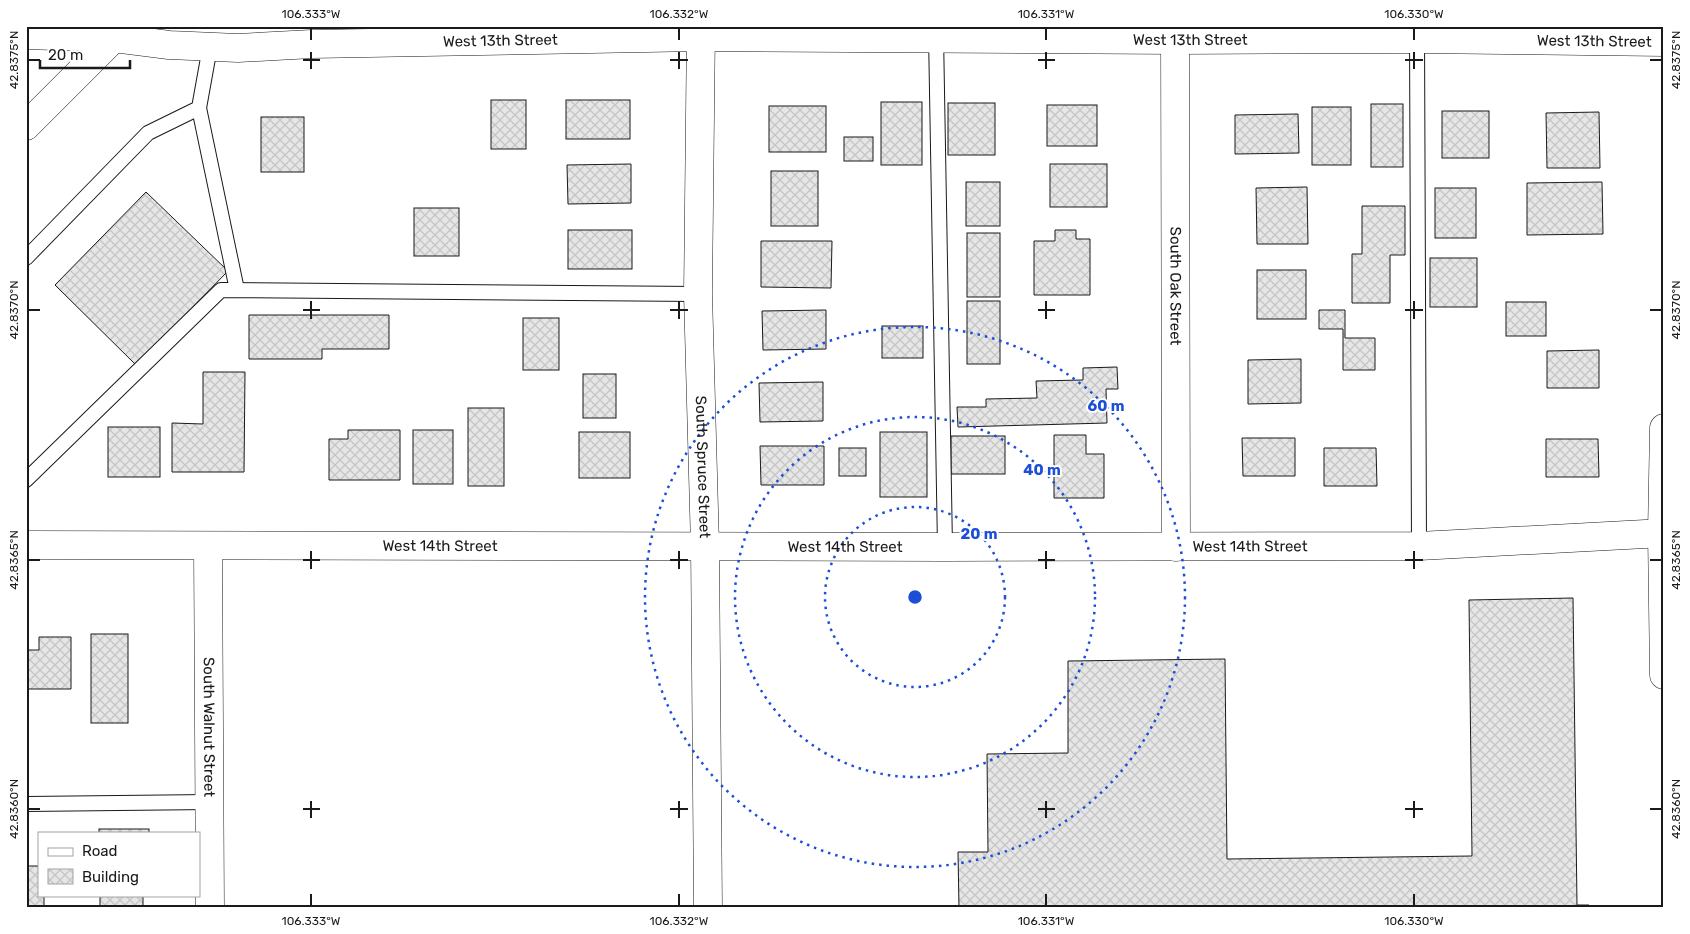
<svg xmlns="http://www.w3.org/2000/svg" width="1690" height="934" font-family="Rubik,sans-serif">
<defs>
<pattern id="building-cross-hatch" width="8" height="8" patternUnits="userSpaceOnUse" patternTransform="scale(1.25)"><rect width="8" height="8" fill="#e6e6e6"/><path d="M0 0l8 8M0 8l8-8" fill="none" stroke="#c5c5c5"/></pattern>
</defs>
<rect width="100%" height="100%" fill="#fff"/>
<g fill="url(#building-cross-hatch)" stroke="#1a1a1a">
<rect x="491" y="100" width="35" height="49"/>
<rect x="566" y="100" width="64" height="39"/>
<rect x="881" y="102" width="41" height="63"/>
<rect x="948" y="103" width="47" height="52"/>
<rect x="1371" y="104" width="32" height="63"/>
<rect x="1047" y="105" width="50" height="41"/>
<rect x="769" y="106" width="57" height="46"/>
<rect x="1312" y="107" width="39" height="58"/>
<rect x="1442" y="111" width="47" height="47"/>
<polygon points="1599,112 1600,168 1547,168 1546,113"/>
<polygon points="1298,114 1299,153 1235,154 1235,115"/>
<rect x="261" y="117" width="43" height="55"/>
<rect x="844" y="137" width="29" height="24"/>
<polygon points="631,164 631,203 568,204 567,165"/>
<rect x="1050" y="164" width="57" height="43"/>
<rect x="771" y="171" width="47" height="55"/>
<rect x="966" y="182" width="34" height="44"/>
<polygon points="1602,182 1603,234 1527,235 1527,183"/>
<polygon points="1307,187 1308,244 1257,244 1256,188"/>
<rect x="1435" y="188" width="41" height="50"/>
<polygon points="146,192 228,271 136,365 55,285"/>
<polygon points="1362,206 1405,206 1405,255 1390,255 1390,303 1352,303 1352,254 1362,254"/>
<rect x="414" y="208" width="45" height="48"/>
<rect x="568" y="230" width="64" height="39"/>
<polygon points="1055,230 1076,230 1076,239 1090,239 1090,295 1034,295 1034,241 1055,241"/>
<rect x="967" y="233" width="33" height="64"/>
<polygon points="761,241 832,241 831,288 761,287"/>
<rect x="1430" y="258" width="47" height="49"/>
<rect x="1257" y="270" width="49" height="49"/>
<rect x="967" y="301" width="33" height="63"/>
<rect x="1506" y="302" width="40" height="34"/>
<polygon points="826,310 826,349 763,350 762,311"/>
<polygon points="1319,310 1345,310 1345,338 1375,338 1375,370 1343,370 1343,329 1319,329"/>
<polygon points="249,315 389,315 389,349 322,349 322,359 249,359"/>
<rect x="523" y="318" width="36" height="52"/>
<rect x="882" y="326" width="41" height="32"/>
<polygon points="1599,350 1599,388 1547,388 1547,351"/>
<polygon points="1301,359 1301,403 1248,404 1248,360"/>
<polygon points="1117,367 1118,389 1106,389 1107,423 958,427 957,407 986,407 986,399 1037,398 1036,381 1083,380 1083,368"/>
<polygon points="203,372 245,372 244,472 172,472 172,423 203,424"/>
<rect x="583" y="374" width="33" height="44"/>
<polygon points="823,382 823,421 760,422 759,383"/>
<rect x="468" y="408" width="36" height="78"/>
<rect x="108" y="427" width="52" height="50"/>
<polygon points="348,430 400,430 400,480 329,480 329,439 348,439"/>
<rect x="413" y="430" width="40" height="54"/>
<rect x="579" y="432" width="51" height="46"/>
<rect x="880" y="432" width="47" height="65"/>
<polygon points="1054,435 1086,435 1086,454 1104,454 1104,498 1054,498"/>
<rect x="951" y="436" width="54" height="38"/>
<polygon points="1242,438 1295,438 1295,476 1243,476"/>
<polygon points="1546,439 1598,439 1599,477 1546,477"/>
<polygon points="760,446 824,446 824,485 761,485"/>
<rect x="839" y="448" width="27" height="28"/>
<polygon points="1324,448 1376,448 1377,486 1324,486"/>
<polygon points="1573,598 1577,905 1589,905 1589,908 959,908 958,852 988,852 987,754 1068,753 1068,661 1225,659 1227,859 1472,856 1469,600"/>
<rect x="91" y="634" width="37" height="89"/>
<polygon points="39,637 71,637 71,689 26,689 26,650 39,650"/>
<rect x="99" y="829" width="50" height="4"/>
<polygon points="26,866 39,866 39,895 44,895 44,908 26,908"/>
<rect x="100" y="895" width="43" height="13"/>
</g>
<g fill="none" stroke-linecap="round" stroke-linejoin="round">
<defs>
<g id="lane">
<polyline points="936,34 945,547"/>
<polyline points="1417,34 1419,546"/>
<polyline points="199,108 237,290"/>
<polyline points="26,258 148,133 199,108 210,47"/>
<polyline points="26,480 221,290 698,294"/>
<polyline points="26,804 210,802"/>
</g>
<g id="street">
<path id="s1" d="M701,26L698,294L705,546L708,908"/>
<path id="s2" d="M1175,26L1176,547"/>
<path id="s3" d="M26,35L114,38L169,45L238,48L312,44L701,37L1175,40L1417,39L1664,42"/>
<polyline points="1664,428 1662,533 1664,675"/>
<path id="s4" d="M26,545L945,547L1419,546L1664,533"/>
<path id="s5" d="M208,546L210,908"/>
</g>
<polyline id="secondary" points="26,126 126,26"/>
</defs>
<use href="#lane" stroke="#1a1a1a" stroke-width="16"/>
<use href="#street" stroke="#1a1a1a" stroke-width="29"/>
<use href="#secondary" stroke="#1a1a1a" stroke-width="29"/>
<use href="#lane" stroke="#fff" stroke-width="14"/>
<use href="#street" stroke="#fff" stroke-width="28"/>
<use href="#secondary" stroke="#fff" stroke-width="28"/>
</g>
<path fill="none" stroke="#1a1a1a" stroke-width="2" d="M311,28V40M679,28V40M1046,28V40M1414,28V40M311,52V69M679,52V69M1046,52V69M1414,52V69M28,60H40M303,60H320M670,60H688M1038,60H1055M1405,60H1423M1650,60H1662M311,301V319M679,301V319M1046,301V319M1414,301V319M28,310H40M303,310H320M670,310H688M1038,310H1055M1405,310H1423M1650,310H1662M311,551V569M679,551V569M1046,551V569M1414,551V569M28,560H40M303,560H320M670,560H688M1038,560H1055M1405,560H1423M1650,560H1662M311,801V818M679,801V818M1046,801V818M1414,801V818M28,809H40M303,809H320M670,809H688M1038,809H1055M1405,809H1423M1650,809H1662M311,894V906M679,894V906M1046,894V906M1414,894V906"/>
<g fill="none" stroke="#1d4ed8" stroke-width="2.5" stroke-dasharray="2.5 5">
<circle cx="915" cy="597" r="90"/>
<circle cx="915" cy="597" r="180"/>
<circle cx="915" cy="597" r="270"/>
</g>
<g text-anchor="middle" stroke-width="4" stroke-linejoin="round" paint-order="stroke">
<g font-size="15" fill="#1a1a1a" stroke="#fff">
<text dy="5" stroke="none"><textPath href="#s3" startOffset="1165">West 13th Street</textPath></text>
<text dy="5" stroke="none"><textPath href="#s3" startOffset="475">West 13th Street</textPath></text>
<text dy="5" stroke="none"><textPath href="#s3" startOffset="1569">West 13th Street</textPath></text>
<text dy="5" stroke="none"><textPath href="#s2" startOffset="260">South Oak Street</textPath></text>
<text dy="5" stroke="none"><textPath href="#s1" startOffset="441">South Spruce Street</textPath></text>
<text dy="5" stroke="none"><textPath href="#s4" startOffset="414">West 14th Street</textPath></text>
<text dy="5" stroke="none"><textPath href="#s4" startOffset="1224">West 14th Street</textPath></text>
<text dy="5" stroke="none"><textPath href="#s4" startOffset="819">West 14th Street</textPath></text>
<text dy="5" stroke="none"><textPath href="#s5" startOffset="181">South Walnut Street</textPath></text>
</g>
</g>
<circle cx="915" cy="597" r="8" fill="#1d4ed8" stroke="#fff" stroke-width="2.5"/>
<g font-size="15" text-anchor="middle" font-weight="bold" fill="#1d4ed8" stroke="#fff" stroke-width="4" stroke-linejoin="round" paint-order="stroke">
<text x="1106" y="411">60 m</text>
<text x="1042" y="475">40 m</text>
<text x="979" y="539">20 m</text>
</g>
<rect width="1690" height="934" fill="none" stroke="#ffffff" stroke-width="55"/>
<rect x="38" y="832" width="162" height="65" fill="#ffffff" stroke="#a3a3a3"/>
<rect x="48" y="848" width="25" height="8" fill="#ffffff" stroke="#a3a3a3"/>
<text x="82" y="856" font-size="15" fill="#1a1a1a">Road</text>
<rect x="48" y="869" width="25" height="15" fill="url(#building-cross-hatch)" stroke="#a3a3a3"/>
<text x="82" y="882" font-size="15" fill="#1a1a1a">Building</text>
<path d="M40 60v8h90v-8" fill="none" stroke="#1a1a1a" stroke-width="2.5"/>
<text x="48" y="60" font-size="15" fill="#1a1a1a" stroke="#ffffff" stroke-width="4" paint-order="stroke">20 m</text>
<rect x="28" y="28" width="1634" height="878" fill="none" stroke="#1a1a1a" stroke-width="2"/>
<g font-size="12" text-anchor="middle" fill="#1a1a1a">
<text x="311" y="18">106.333°W</text>
<text x="679" y="18">106.332°W</text>
<text x="1046" y="18">106.331°W</text>
<text x="1414" y="18">106.330°W</text>
<text transform="translate(14 60) rotate(-90)" y="4">42.8375°N</text>
<text transform="translate(1676 60) rotate(-90)" y="4">42.8375°N</text>
<text transform="translate(14 310) rotate(-90)" y="4">42.8370°N</text>
<text transform="translate(1676 310) rotate(-90)" y="4">42.8370°N</text>
<text transform="translate(14 560) rotate(-90)" y="4">42.8365°N</text>
<text transform="translate(1676 560) rotate(-90)" y="4">42.8365°N</text>
<text transform="translate(14 809) rotate(-90)" y="4">42.8360°N</text>
<text transform="translate(1676 809) rotate(-90)" y="4">42.8360°N</text>
<text x="311" y="925">106.333°W</text>
<text x="679" y="925">106.332°W</text>
<text x="1046" y="925">106.331°W</text>
<text x="1414" y="925">106.330°W</text>
</g>
</svg>
